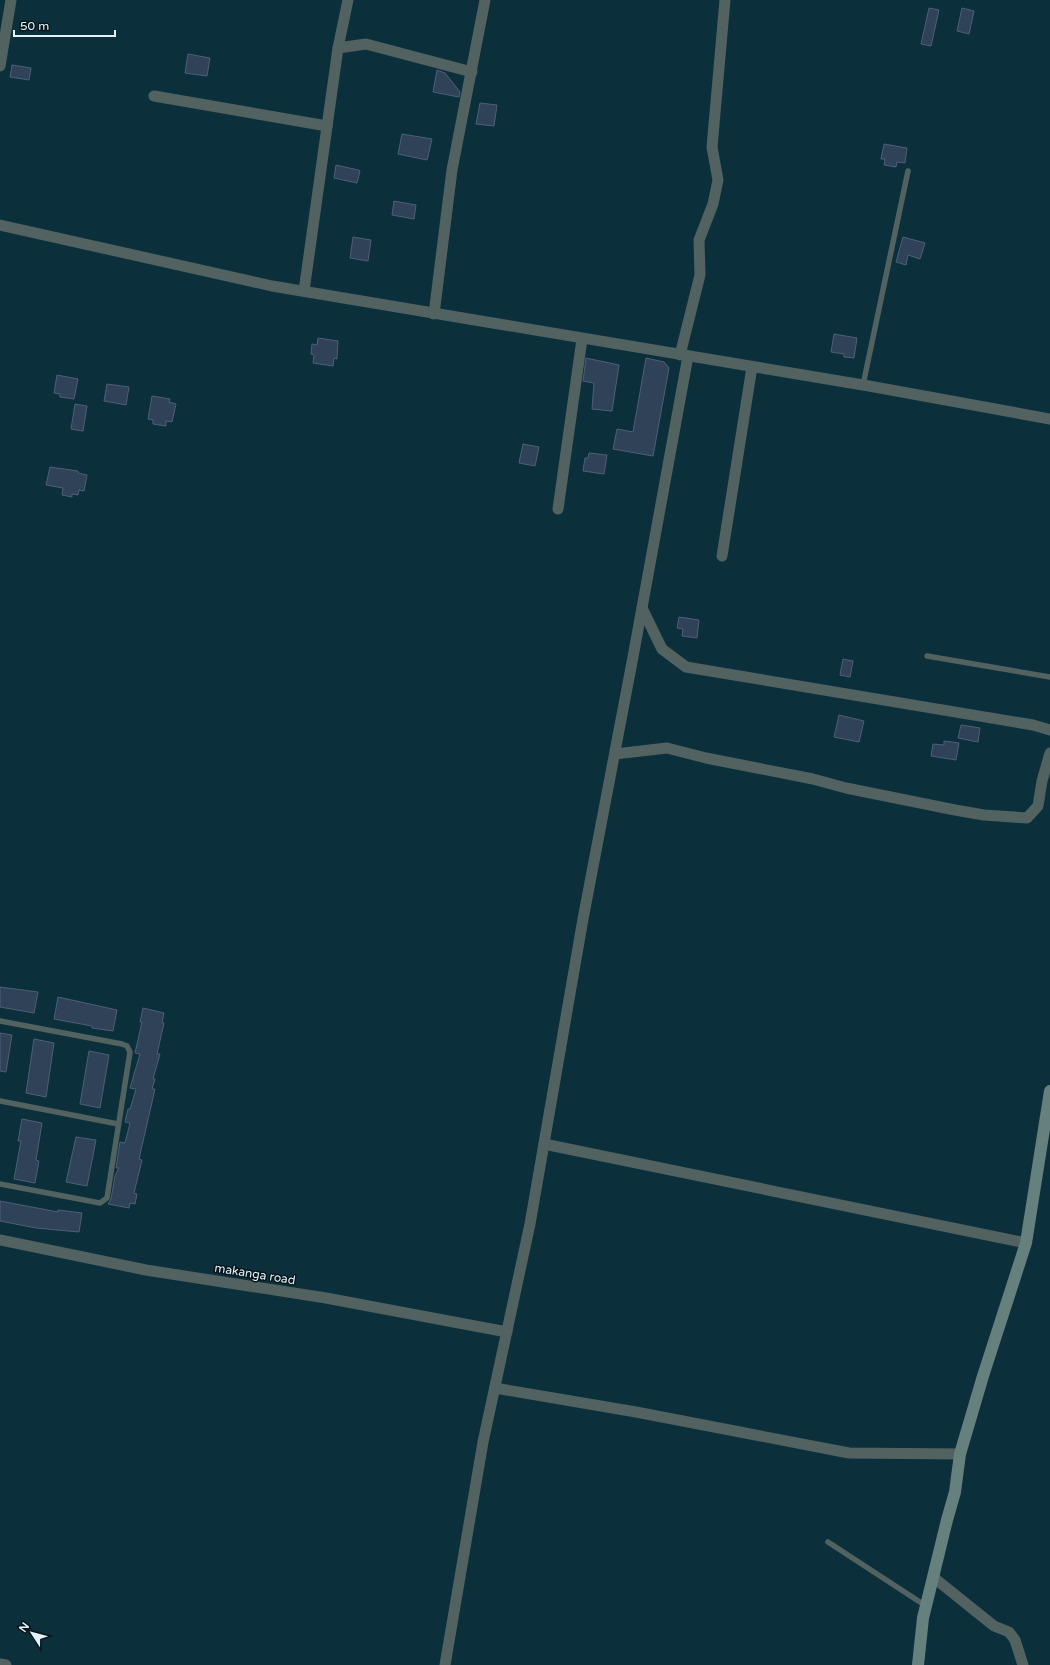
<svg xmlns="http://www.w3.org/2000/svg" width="1050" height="1665" font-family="'Varela Round',sans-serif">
<rect width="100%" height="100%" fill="#0c303b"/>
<g fill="#304258" stroke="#4d5f77">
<polygon points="929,8 939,10 931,46 921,44"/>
<polygon points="962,8 974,11 969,34 957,31"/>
<polygon points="188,54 210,58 207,76 185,73"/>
<polygon points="12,65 31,68 29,80 10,77"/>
<polygon points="437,70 445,73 460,92 459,97 433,92"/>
<polygon points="480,103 497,105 494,126 476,124"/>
<polygon points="402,134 432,139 427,160 398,154"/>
<polygon points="884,144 907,148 905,163 897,162 896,167 884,165 885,159 881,159"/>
<polygon points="336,165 358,170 360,171 357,183 334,178"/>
<polygon points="394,201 416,205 414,219 392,215"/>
<polygon points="353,237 371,240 368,261 350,258"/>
<polygon points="903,237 925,243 920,259 908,255 906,265 896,262"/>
<polygon points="834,334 857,338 854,358 844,357 844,354 831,352"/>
<polygon points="318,338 338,341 337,359 334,358 333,366 313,363 314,355 311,354 312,344 317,345"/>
<polygon points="586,358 619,365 612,411 592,409 594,383 583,381"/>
<polygon points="646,358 664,362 669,368 653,456 613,449 617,429 633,432"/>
<polygon points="57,375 78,379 74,399 60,397 60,394 54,393"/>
<polygon points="107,384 129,387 126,405 104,401"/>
<polygon points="152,396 170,399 169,402 176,404 172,422 166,421 166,426 153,424 153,420 148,419"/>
<polygon points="75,404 87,406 83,431 71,429"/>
<polygon points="523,444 539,447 535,466 519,463"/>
<polygon points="589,453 607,455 604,474 583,471 585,458 588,458"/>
<polygon points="50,467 78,471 78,473 87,475 84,491 79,490 78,495 72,494 72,497 62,495 63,488 46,485"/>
<polygon points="679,617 699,620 697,638 682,636 683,629 677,628"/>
<polygon points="843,659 853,661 850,677 840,675"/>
<polygon points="839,715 864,721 859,742 834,737"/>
<polygon points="961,725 980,728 978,742 958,738"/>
<polygon points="944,741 959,743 956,760 931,756 933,744 944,745"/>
<polygon points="0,987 38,992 34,1013 0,1007"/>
<polygon points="58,997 117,1010 113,1031 92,1028 92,1026 54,1019"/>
<polygon points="143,1008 164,1013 162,1023 164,1023 157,1054 160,1054 153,1079 155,1079 152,1089 155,1089 139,1159 142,1160 134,1193 137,1194 135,1204 130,1203 129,1208 108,1204 111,1199 115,1176 119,1168 116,1168 120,1142 125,1143 130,1123 125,1122 128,1109 130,1109 136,1089 130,1088 140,1054 135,1053 142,1022 140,1022"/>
<polygon points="0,1033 12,1035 6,1072 0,1071"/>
<polygon points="34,1039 54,1043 46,1097 26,1093"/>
<polygon points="89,1051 109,1055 100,1108 80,1104"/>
<polygon points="22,1119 42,1123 36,1160 39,1161 35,1183 14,1179 21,1141 18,1141"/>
<polygon points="76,1137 96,1140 87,1186 66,1182"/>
<polygon points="0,1201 58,1212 58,1210 82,1213 79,1232 36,1228 0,1221"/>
</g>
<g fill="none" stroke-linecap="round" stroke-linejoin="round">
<g stroke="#516260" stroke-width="5.5">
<polyline points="863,385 908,171"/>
<polyline points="927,656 1050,677"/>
<polyline points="0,1021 122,1044 127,1046 130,1052 107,1198 100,1203 0,1184"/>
<polyline points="0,1101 118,1124"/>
<polyline points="828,1542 926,1606"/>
</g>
<g stroke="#516260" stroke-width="11">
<polyline points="338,48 366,44 472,72"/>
<polyline points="0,66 11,0"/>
<polyline points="154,96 327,126"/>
<polyline points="0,225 272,286 869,386 1050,419"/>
<polyline points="304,291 338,48 348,0"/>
<polyline points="434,314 452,170 485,0"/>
<polyline points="680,355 700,275 699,240 713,204 718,180 712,147 725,0"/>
<polyline points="558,509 582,339"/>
<polyline points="722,556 752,367"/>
<polyline points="642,608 662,649 686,667 1033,725 1050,730"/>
<polyline points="615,754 667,748 706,758 813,779 846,788 955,810 984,815 1027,818 1038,806 1042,781 1050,753"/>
<polyline points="544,1144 1026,1243"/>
<polyline points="0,1240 146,1270 326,1298 507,1332"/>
<polyline points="495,1388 636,1412 849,1453 960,1454"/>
<polyline points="933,1577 994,1626 1009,1632 1015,1640 1023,1665"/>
<polyline points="0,1664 6,1665"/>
<polyline points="445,1665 483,1442 530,1224 583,919 633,657 688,356"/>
</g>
<polyline stroke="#66807e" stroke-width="12" points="918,1665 923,1618 947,1520 955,1492 960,1454 983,1376 1026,1243 1050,1091"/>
</g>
<g text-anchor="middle" stroke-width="3" stroke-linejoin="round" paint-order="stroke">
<g font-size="12" fill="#e0f3fb" stroke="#08161b">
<text transform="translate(255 1274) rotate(9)" y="4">makanga road</text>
</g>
</g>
<g transform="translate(32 1633) rotate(306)" stroke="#08161b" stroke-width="3" paint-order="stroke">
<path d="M0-3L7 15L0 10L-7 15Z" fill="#e0f3fb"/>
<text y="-6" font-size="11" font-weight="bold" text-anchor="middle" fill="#e0f3fb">N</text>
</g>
<path d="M14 30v6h101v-6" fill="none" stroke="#e0f3fb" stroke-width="2"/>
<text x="20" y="30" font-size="12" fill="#e0f3fb" stroke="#08161b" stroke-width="3" paint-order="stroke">50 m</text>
</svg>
